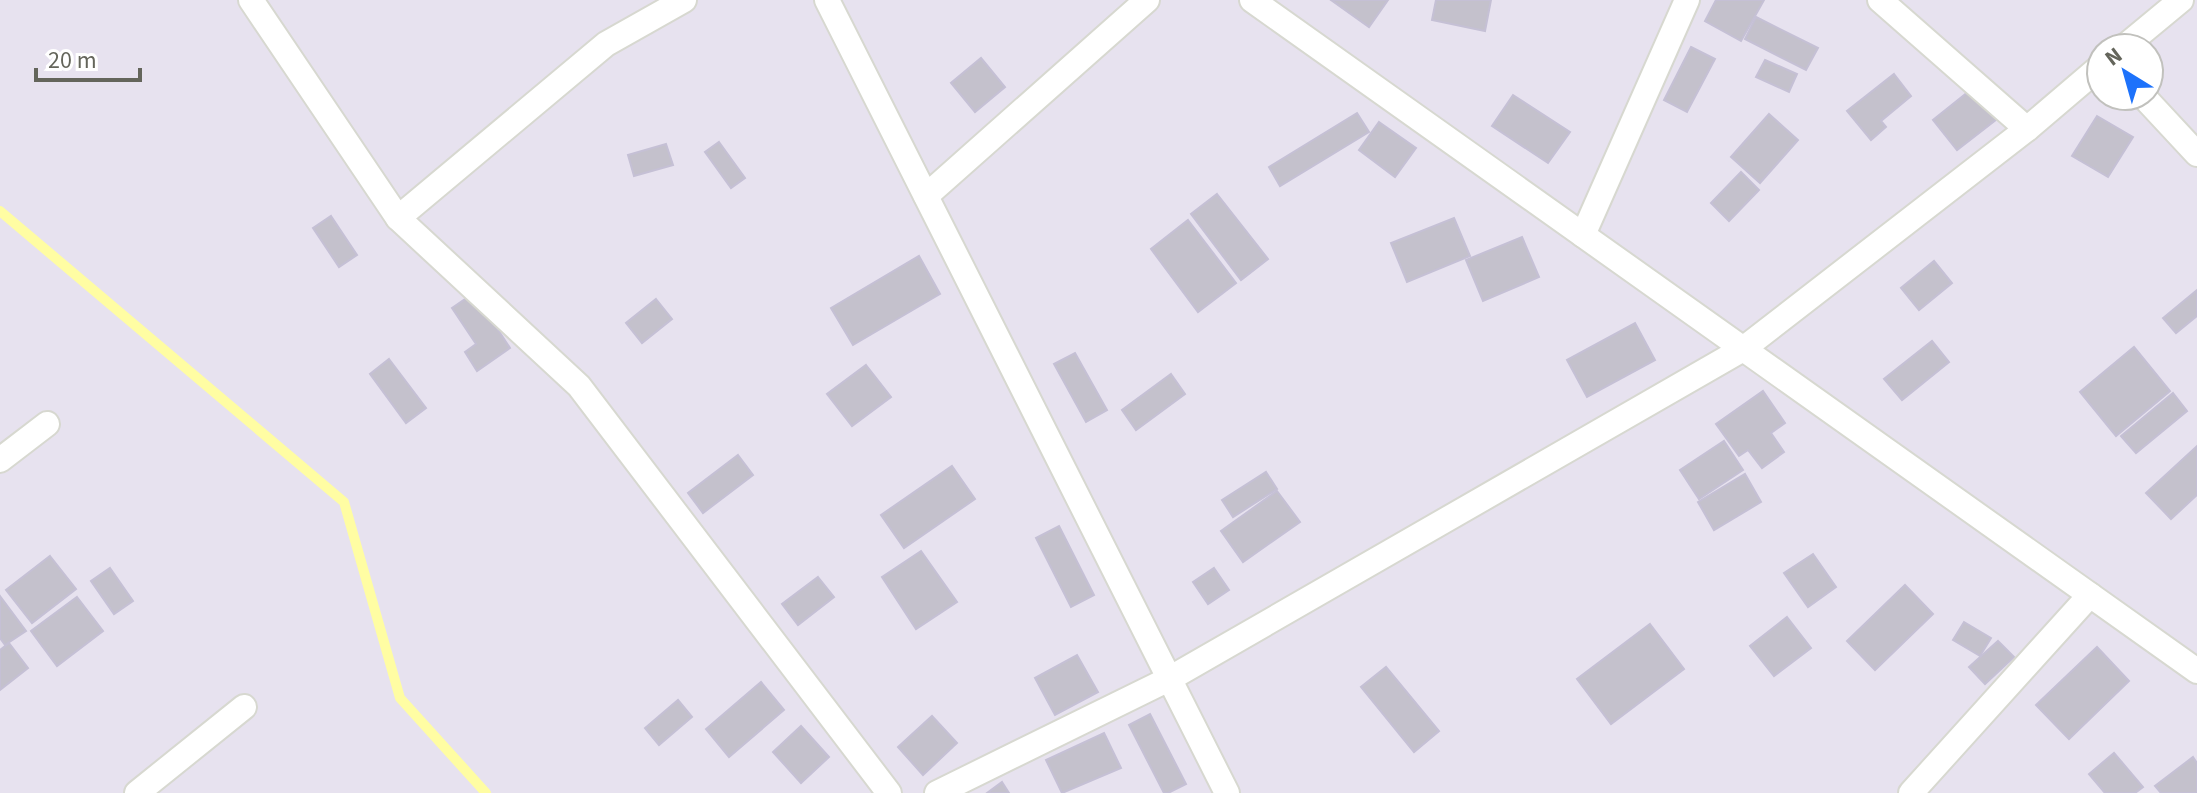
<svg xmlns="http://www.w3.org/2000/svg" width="2197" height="793" font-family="'Source Sans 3',sans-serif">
<rect width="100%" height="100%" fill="#e7e2ef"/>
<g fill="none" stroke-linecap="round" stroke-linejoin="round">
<polyline stroke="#fffda3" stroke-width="10" points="0,211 344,502 400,698 486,793"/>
</g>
<g fill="#c4c1cc" stroke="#c5c0d5" stroke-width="2">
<polygon points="1331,0 1388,0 1369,27"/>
<polygon points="1436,0 1491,0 1485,31 1432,20"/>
<polygon points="1716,0 1764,0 1741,41 1705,21"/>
<polygon points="1756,17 1818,48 1806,70 1745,39"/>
<polygon points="1691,47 1715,59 1687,112 1664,100"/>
<polygon points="981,58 1005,87 975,112 951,83"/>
<polygon points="1765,60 1797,74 1789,92 1756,77"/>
<polygon points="1894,74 1911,96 1881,121 1886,127 1871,140 1847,111"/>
<polygon points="1973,88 1997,119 1957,150 1933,120"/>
<polygon points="1513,95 1570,132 1548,163 1492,126"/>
<polygon points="1357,113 1369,132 1280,186 1269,167"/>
<polygon points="1769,114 1798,140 1760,183 1731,157"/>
<polygon points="2097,116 2133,137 2108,177 2072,156"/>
<polygon points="1379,122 1416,148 1395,177 1359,150"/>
<polygon points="719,142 745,178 731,188 705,152"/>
<polygon points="666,144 673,165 634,176 628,155"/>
<polygon points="1741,172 1759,190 1729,221 1711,203"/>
<polygon points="1217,194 1268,259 1241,280 1191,214"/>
<polygon points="331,216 357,255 339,267 313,228"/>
<polygon points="1454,218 1470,256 1407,282 1391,243"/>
<polygon points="1188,220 1236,283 1198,312 1151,249"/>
<polygon points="1522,237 1539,277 1483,301 1466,260"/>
<polygon points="919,256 940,294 853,345 831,308"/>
<polygon points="1934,261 1952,283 1919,310 1901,288"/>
<polygon points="2197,290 2197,316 2176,333 2163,318"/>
<polygon points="474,293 510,348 477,371 465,352 476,344 452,308"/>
<polygon points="656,299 672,319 642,343 626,323"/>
<polygon points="1635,323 1655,360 1587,397 1567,360"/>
<polygon points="1932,341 1949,362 1902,400 1884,379"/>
<polygon points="2134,347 2170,391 2116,436 2080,392"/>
<polygon points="1075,353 1107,410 1086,422 1054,364"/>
<polygon points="389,359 426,408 406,423 370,374"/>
<polygon points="866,365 891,397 852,426 827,394"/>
<polygon points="1171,374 1185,394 1136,430 1122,410"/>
<polygon points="1763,391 1785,423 1771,433 1784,452 1762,468 1748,450 1739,456 1716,424"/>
<polygon points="2173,393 2187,411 2136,453 2121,436"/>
<polygon points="1724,441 1743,470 1699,499 1680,470"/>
<polygon points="2197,446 2197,495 2171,519 2146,493"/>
<polygon points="738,455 753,475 703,513 688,493"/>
<polygon points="952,466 975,499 904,548 881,515"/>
<polygon points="1266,472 1277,489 1233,517 1222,500"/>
<polygon points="1745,474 1761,502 1714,530 1698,502"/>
<polygon points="1277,491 1300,522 1243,562 1221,531"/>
<polygon points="1059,526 1094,595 1071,607 1036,538"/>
<polygon points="921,551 957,602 916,629 882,577"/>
<polygon points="1813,554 1836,587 1808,607 1784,573"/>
<polygon points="50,556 76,589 32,623 6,590"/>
<polygon points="110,568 133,601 114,614 91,581"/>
<polygon points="1214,568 1229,590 1208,604 1193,582"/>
<polygon points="818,577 834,597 798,625 782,604"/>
<polygon points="1905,585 1933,614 1875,670 1847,641"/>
<polygon points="0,596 26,631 5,645 0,638"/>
<polygon points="77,597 103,631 57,666 31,631"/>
<polygon points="1787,617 1811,648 1774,676 1750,646"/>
<polygon points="1964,622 1991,638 1980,656 1953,640"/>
<polygon points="1650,624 1684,669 1611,724 1577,679"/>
<polygon points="1998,641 2014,657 1985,684 1969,667"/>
<polygon points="9,643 28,668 0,690 0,650"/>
<polygon points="2097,647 2129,681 2069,739 2036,705"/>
<polygon points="1077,655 1098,692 1055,715 1035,678"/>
<polygon points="1386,667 1439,731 1414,752 1361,687"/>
<polygon points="761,682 784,710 729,757 706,729"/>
<polygon points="678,700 692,717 659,745 645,728"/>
<polygon points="1150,714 1186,784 1168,793 1164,793 1129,725"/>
<polygon points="932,716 957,743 923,775 898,747"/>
<polygon points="801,726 829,757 801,783 773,752"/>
<polygon points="1104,733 1121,768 1062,793 1046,760"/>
<polygon points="2114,753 2143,787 2135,793 2105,793 2089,774"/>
<polygon points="2193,757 2197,763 2197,793 2161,793 2155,786"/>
<polygon points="1002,782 1009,793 987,793"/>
</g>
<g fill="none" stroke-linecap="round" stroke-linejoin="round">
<defs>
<g id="minor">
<polyline points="251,0 398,218 579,386 889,793"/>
<polyline points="827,0 1227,793"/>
<polyline points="1252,0 2197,671"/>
<polyline points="1880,0 2027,129"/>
<polyline points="2123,48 2181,0"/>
<polyline points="2143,96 2197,154"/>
<polyline points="926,196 1147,0"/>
<polyline points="398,218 606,44 684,0"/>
<polyline points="1583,235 1687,0"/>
<polyline points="0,460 47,424"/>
<polyline points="137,793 244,707"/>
<polyline points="937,793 1169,679 1743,349 2027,129 2101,66"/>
<polyline points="1911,793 2090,595"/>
</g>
</defs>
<use href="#minor" stroke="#d7d8d0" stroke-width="28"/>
<use href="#minor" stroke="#fff" stroke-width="24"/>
</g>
<g transform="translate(2125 72) rotate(323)"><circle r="38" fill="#ffffff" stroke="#c1c1bd" stroke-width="2"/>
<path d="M0-6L14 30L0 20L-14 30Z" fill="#1d72fb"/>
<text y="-12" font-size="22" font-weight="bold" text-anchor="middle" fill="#64655b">N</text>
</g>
<path d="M36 68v12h104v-12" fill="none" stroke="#64655b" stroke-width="4"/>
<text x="48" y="68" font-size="24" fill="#64655b" stroke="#ffffff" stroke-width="6" paint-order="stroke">20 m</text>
</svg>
